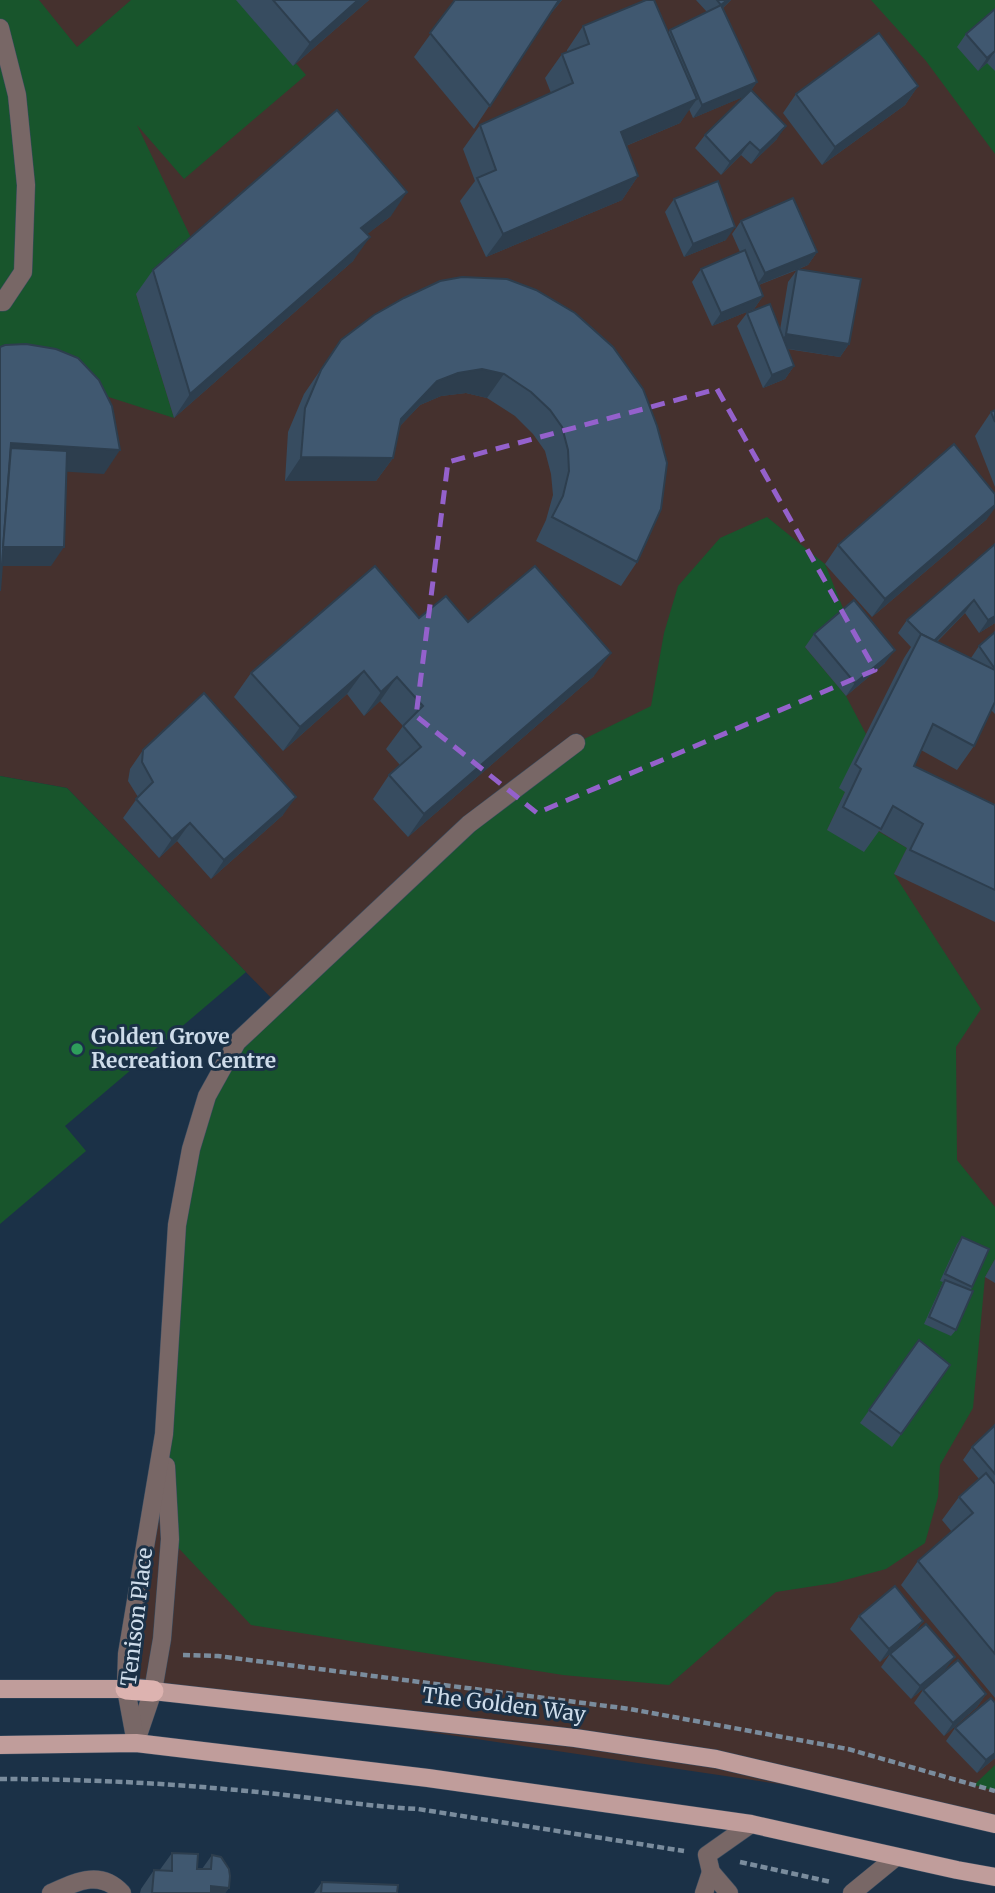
<svg xmlns="http://www.w3.org/2000/svg" width="995" height="1893" font-family="Merriweather,serif">
<rect width="100%" height="100%" fill="#1b3147"/>
<polygon fill="#45312e" points="0,0 995,0 995,1816 139,1689 170,1329 277,1004 67,788 0,776"/>
<g fill="#18552c">
<polygon points="0,0 39,0 77,47 131,0 241,0 306,75 184,179 137,125 194,244 136,294 174,418 62,382 0,367"/>
<polygon points="871,0 995,0 995,154 926,61"/>
<polygon points="767,517 825,564 845,613 805,647 846,696 866,734 845,792 827,830 876,830 907,848 894,874 981,1009 956,1047 957,1160 995,1207 995,1259 985,1277 973,1408 940,1465 938,1497 925,1543 886,1569 834,1583 776,1592 669,1685 563,1675 251,1625 170,1539 164,1434 170,1329 202,1113 237,1042 469,824 576,743 651,706 664,633 678,586 720,538"/>
<polygon points="0,776 67,788 246,972 65,1126 86,1151 0,1224"/>
<polygon points="995,1765 995,1791 974,1785"/>
</g>
<g fill="none" stroke-linecap="round" stroke-linejoin="round">
<defs>
<g id="minor">
<polyline points="0,28 17,95 26,185 23,272 3,302 0,302"/>
<polyline points="137,1738 153,1691 162,1639 170,1539 166,1466"/>
<polyline points="136,1743 126,1689 127,1654 164,1434 177,1225 191,1149 207,1096 237,1042 469,824 576,743"/>
<path d="M51,1893C76,1882 100,1869 122,1893"/>
<polyline points="704,1893 711,1872"/>
<polyline points="729,1893 711,1872 707,1855 751,1824"/>
<polyline points="852,1893 896,1857"/>
</g>
<g id="major">
<polyline points="0,1689 126,1689"/>
<polyline points="153,1691 575,1738 716,1759 995,1824"/>
<polyline points="0,1745 136,1743 428,1778 751,1824 957,1870 995,1877"/>
</g>
<polyline id="highway" points="126,1689 153,1691"/>
</defs>
<use href="#minor" stroke="#384c61" stroke-width="19"/>
<use href="#major" stroke="#384c61" stroke-width="19"/>
<use href="#highway" stroke="#384c61" stroke-width="23"/>
<g stroke="#7a8c9d" stroke-width="4.5" stroke-dasharray="7 3.5" stroke-linecap="butt">
<polyline points="183,1655 218,1656 630,1709 848,1749 995,1791"/>
<path d="M0,1779C82,1779 165,1783 247,1791C304,1796 361,1806 418,1809L684,1851"/>
<polyline points="740,1862 831,1882"/>
</g>
<use href="#minor" stroke="#786766" stroke-width="18"/>
<use href="#major" stroke="#c09d9b" stroke-width="18"/>
<use href="#highway" stroke="#ddb3b0" stroke-width="21"/>
</g>
<g fill="#374c60">
<polygon points="236,0 369,0 293,66"/>
<polygon points="455,0 562,0 548,17 474,129 414,57"/>
<polygon points="696,0 731,0 723,8 757,82 751,90 777,139 751,164 741,155 721,175 695,148 705,135 745,96 693,118 689,109 680,123 626,146 638,176 622,200 486,257 460,201 475,181 463,149 480,125 551,93 545,78 562,54 567,52 567,50 583,26 668,33 670,30 707,12"/>
<polygon points="995,9 995,71 987,63 978,71 957,47 966,34"/>
<polygon points="918,86 905,105 822,165 783,113 796,94"/>
<polygon points="674,199 726,240 684,257 665,212"/>
<polygon points="391,216 367,234 353,261 174,418 136,294 153,270"/>
<polygon points="741,221 817,252 808,265 799,269 849,344 840,357 787,349 794,366 785,379 763,388 737,326 747,313 780,330 788,282 797,270 759,285 763,296 754,309 712,326 692,282 701,269 740,252 732,234"/>
<polygon points="507,279 637,562 621,586 536,541 546,520 553,495 551,474 545,451 533,434 515,416 487,398 466,393 441,396 420,405 399,427 393,458 376,481 285,481 288,432 304,394 341,340"/>
<polygon points="995,410 995,487 975,436 991,412"/>
<polygon points="987,519 872,617 825,564 838,545"/>
<polygon points="995,544 995,623 979,633 965,613 937,642 971,658 979,646 995,632 995,714 991,710 974,746 957,770 921,750 914,766 995,805 995,922 894,874 907,848 879,831 864,852 827,830 845,792 839,788 904,658 911,647 898,633 907,620"/>
<polygon points="419,618 468,622 594,676 408,837 373,799 389,775 400,765 386,749 403,726 380,701 364,716 347,694 283,751 234,697 251,673"/>
<polygon points="814,634 885,663 846,696 805,647"/>
<polygon points="143,750 283,815 211,879 177,841 159,858 123,818 138,797 128,781 130,769"/>
<polygon points="962,1237 972,1287 956,1330 951,1336 924,1324 943,1282 940,1281 957,1244"/>
<polygon points="995,1259 995,1283 985,1277"/>
<polygon points="919,1340 950,1365 892,1447 860,1423"/>
<polygon points="995,1425 995,1698 901,1585 918,1561 952,1532 942,1520 959,1497 979,1479 963,1460 972,1447"/>
<polygon points="859,1616 923,1621 914,1634 880,1662 850,1629"/>
<polygon points="890,1654 945,1670 911,1699 881,1667"/>
<polygon points="923,1690 986,1694 977,1707 944,1736 914,1703"/>
<polygon points="955,1728 995,1758 977,1773 946,1741"/>
<polygon points="172,1853 197,1869 202,1869 212,1855 229,1888 225,1893 140,1893 141,1889 154,1870 159,1871"/>
<polygon points="322,1882 397,1893 314,1893"/>
</g>
<g fill="#2d3e4e">
<polygon points="358,0 369,0 293,66 310,43"/>
<polygon points="559,0 562,0 542,23"/>
<polygon points="727,0 731,0 712,18 721,5"/>
<polygon points="995,51 987,63 978,71 987,58"/>
<polygon points="757,82 748,95 693,118 702,105"/>
<polygon points="918,86 905,105 822,165 835,147"/>
<polygon points="697,99 680,123 604,155 621,132"/>
<polygon points="786,126 777,139 751,164 760,151"/>
<polygon points="750,142 741,155 721,175 730,162"/>
<polygon points="638,176 622,200 486,257 503,234"/>
<polygon points="407,192 391,216 345,251 361,228"/>
<polygon points="735,227 726,240 684,257 693,244"/>
<polygon points="370,237 353,261 174,418 190,394"/>
<polygon points="817,252 808,265 756,286 765,273"/>
<polygon points="763,296 754,309 712,326 721,313"/>
<polygon points="786,334 849,344 840,357 777,347"/>
<polygon points="794,366 785,379 763,388 772,375"/>
<polygon points="482,369 504,374 487,398 466,393 441,396 420,405 384,443 401,419 437,381 458,373"/>
<polygon points="11,443 120,450 104,474 7,468"/>
<polygon points="301,457 393,458 376,481 285,481"/>
<polygon points="995,505 995,508 987,519 872,617 885,599"/>
<polygon points="1,547 64,547 51,566 0,566"/>
<polygon points="974,600 965,613 921,657 930,644"/>
<polygon points="995,616 995,623 979,633 988,620"/>
<polygon points="895,650 885,663 846,696 855,683"/>
<polygon points="611,653 594,676 408,837 424,814"/>
<polygon points="364,671 347,694 283,751 300,727"/>
<polygon points="397,677 380,701 364,716 381,692"/>
<polygon points="296,797 283,815 211,879 224,860"/>
<polygon points="190,823 177,841 159,858 172,839"/>
<polygon points="923,1621 914,1634 880,1662 889,1649"/>
<polygon points="955,1657 945,1670 911,1699 920,1686"/>
<polygon points="986,1694 977,1707 944,1736 953,1723"/>
<polygon points="995,1753 995,1758 977,1773 986,1760"/>
<polygon points="211,1886 229,1888 225,1893 207,1893"/>
</g>
<g fill="#405870" stroke="#2d3e4e" stroke-width="2">
<polygon points="273,0 358,0 310,43"/>
<polygon points="455,0 559,0 490,106 430,33"/>
<polygon points="646,0 654,0 697,99 621,132 638,176 503,234 477,178 496,170 480,125 573,83 562,54 589,44 583,26"/>
<polygon points="717,0 727,0 721,5"/>
<polygon points="721,5 757,82 702,105 670,30"/>
<polygon points="995,9 995,51 987,58 966,34"/>
<polygon points="879,33 918,86 835,147 796,94"/>
<polygon points="751,90 786,126 760,151 750,142 730,162 705,135"/>
<polygon points="337,110 407,192 361,228 370,237 190,394 153,270"/>
<polygon points="718,181 735,227 693,244 674,199"/>
<polygon points="793,198 817,252 765,273 741,221"/>
<polygon points="745,250 763,296 721,313 701,269"/>
<polygon points="797,269 861,279 849,344 786,334"/>
<polygon points="462,277 507,279 536,290 575,313 613,347 643,389 657,426 667,463 661,509 637,562 552,517 563,496 569,471 568,450 562,427 550,410 531,392 504,374 482,369 458,373 437,381 401,419 393,458 301,457 305,408 321,370 341,340 374,315 404,298 440,281"/>
<polygon points="770,304 794,366 772,375 747,313"/>
<polygon points="26,344 56,349 78,358 99,380 112,406 120,450 11,443 0,591 0,347 5,345"/>
<polygon points="995,410 995,422 991,412"/>
<polygon points="954,444 995,494 995,505 885,599 838,545"/>
<polygon points="11,448 67,451 64,547 3,547"/>
<polygon points="995,544 995,616 988,620 974,600 934,641 921,634 907,620"/>
<polygon points="375,566 419,618 446,596 468,622 535,566 611,653 424,814 389,775 421,747 403,726 423,706 397,677 381,692 364,671 300,727 251,673"/>
<polygon points="854,600 895,650 855,683 814,634"/>
<polygon points="995,632 995,669 979,646"/>
<polygon points="921,634 995,670 995,702 974,746 933,724 914,766 995,805 995,890 910,850 923,824 893,806 881,829 843,807 861,769 855,764"/>
<polygon points="204,693 296,797 224,860 190,823 172,839 136,799 153,782 142,762 143,750"/>
<polygon points="962,1237 989,1249 972,1287 945,1274"/>
<polygon points="945,1280 973,1291 956,1330 929,1317"/>
<polygon points="919,1340 950,1365 901,1434 869,1410"/>
<polygon points="995,1425 995,1474 972,1447"/>
<polygon points="986,1473 995,1484 995,1654 918,1561 973,1513 959,1497"/>
<polygon points="895,1586 923,1621 889,1649 859,1616"/>
<polygon points="926,1624 955,1657 920,1686 890,1654"/>
<polygon points="958,1660 986,1694 953,1723 923,1690"/>
<polygon points="991,1698 995,1703 995,1753 986,1760 955,1728"/>
<polygon points="172,1853 198,1854 197,1869 211,1869 212,1855 221,1857 229,1869 230,1876 229,1888 211,1886 211,1893 152,1893 154,1870 172,1871"/>
<polygon points="322,1882 398,1885 397,1893 321,1893"/>
</g>
<path fill="none" stroke="#9461cc" stroke-width="5" stroke-dasharray="14 9" stroke-linejoin="round" d="M717,389L875,670L537,813L416,716L448,462Z"/>
<circle fill="#2e9e5b" stroke="#1b3147" stroke-width="2.5" cx="77" cy="1049" r="7"/>
<g text-anchor="middle" stroke-width="6" stroke-linejoin="round" paint-order="stroke">
<g font-size="21" font-weight="bold" fill="#cedcea" stroke="#1b3147" text-anchor="start">
<text x="91" y="1044">Golden Grove<tspan x="91" dy="24">Recreation Centre</tspan></text>
</g>
<g font-size="21" fill="#cedcea" stroke="#1b3147">
<text transform="translate(137 1617) rotate(-83)" y="7">Tenison Place</text>
<text transform="translate(504 1705) rotate(7)" y="7">The Golden Way</text>
</g>
</g>
</svg>
